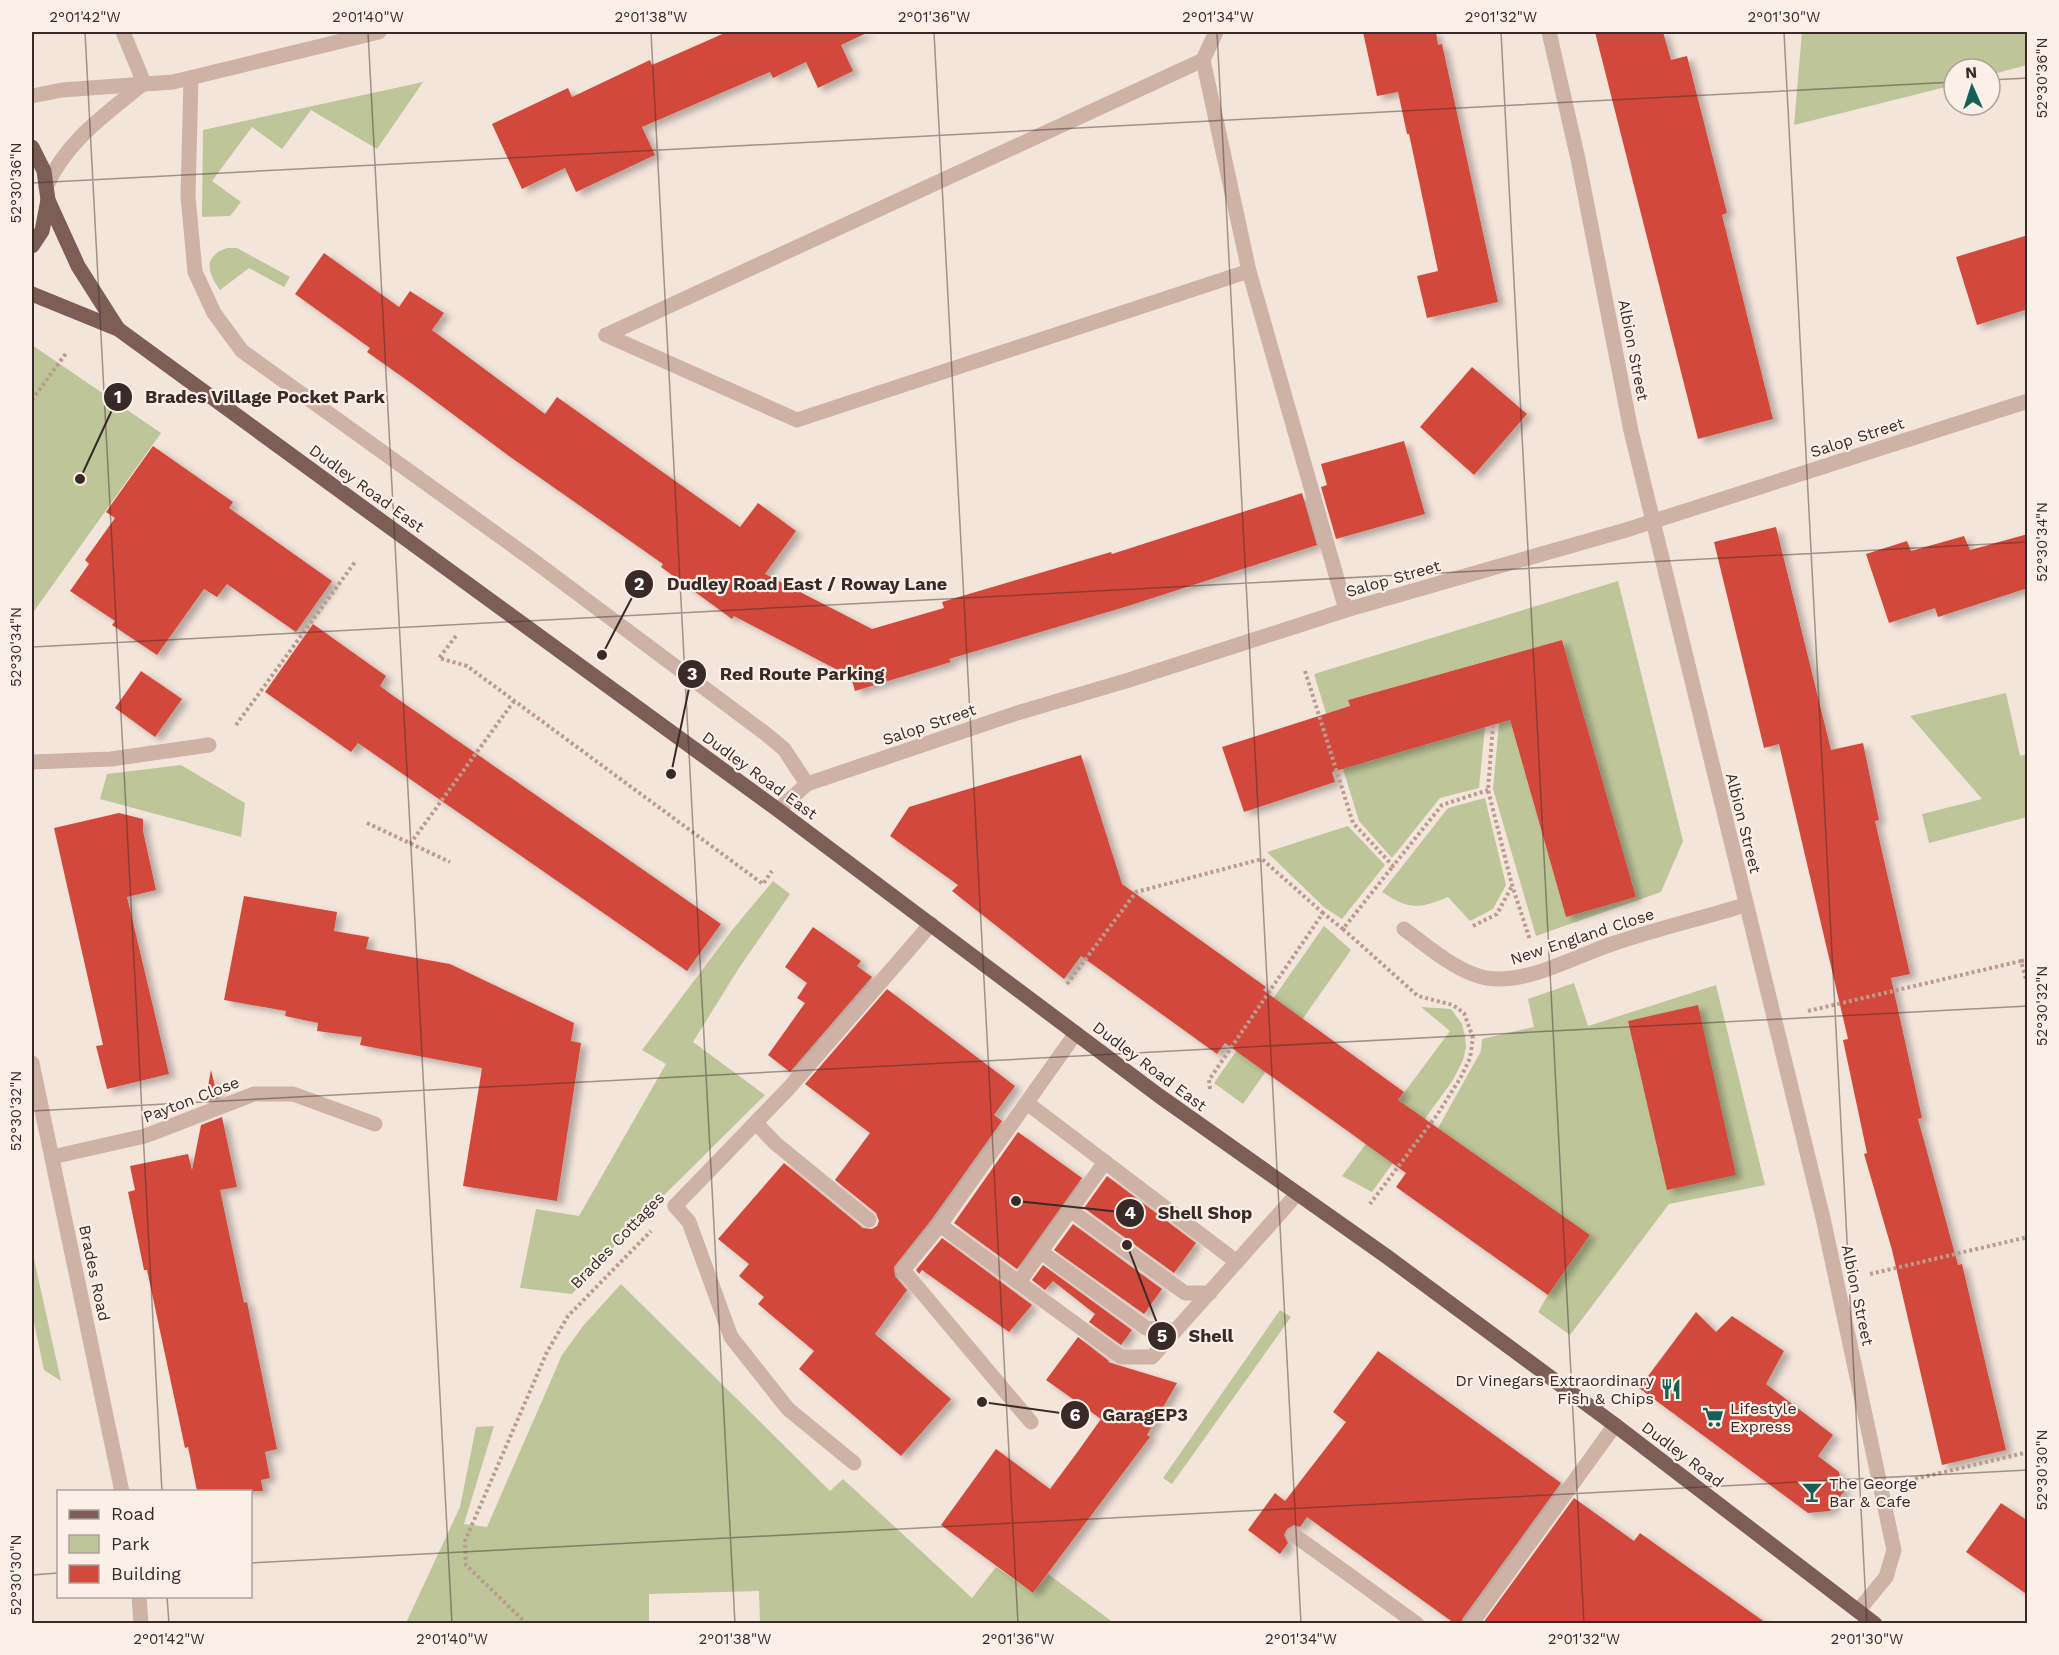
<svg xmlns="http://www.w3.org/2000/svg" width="2059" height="1655" font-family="'Work Sans',sans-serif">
<defs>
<filter id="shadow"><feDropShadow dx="6" dy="4" stdDeviation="3" flood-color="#0004"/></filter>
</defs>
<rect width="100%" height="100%" fill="#f4e5db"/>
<g fill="#bdc599">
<polygon points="1802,32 2027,32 2027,65 1990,75 1990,69 1954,69 1954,85 1794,125"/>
<polygon points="423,82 377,149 311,110 282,149 252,127 212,181 241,202 230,216 202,217 203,130"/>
<path d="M227,248H237L290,277L284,287L249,268L220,290C207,272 203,256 227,248Z"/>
<polygon points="32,345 161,433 32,614"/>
<polygon points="1618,581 1683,841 1661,892 1536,936 1493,789 1499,723 1510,720 1566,917 1636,897 1562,640 1348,700 1366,762 1485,727 1479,788 1440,798 1392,858 1359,821 1314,674"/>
<polygon points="2006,693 2020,756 2027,754 2027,817 1929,843 1922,814 1982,799 1910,716"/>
<polygon points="181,765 245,803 241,837 100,799 107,774"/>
<path d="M1485,798L1506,885L1493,909L1470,921L1448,897C1419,909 1409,910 1382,892L1448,808Z"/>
<polygon points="1348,826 1385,865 1342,919 1325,908 1267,852"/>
<polygon points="773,881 790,894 739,968 693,1042 765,1095 627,1232 572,1294 520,1288 536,1209 579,1216 666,1064 642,1050 733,929"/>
<polygon points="1324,926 1351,950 1243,1104 1214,1083"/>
<polygon points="1574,983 1588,1026 1716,985 1765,1185 1669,1204 1570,1335 1538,1312 1548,1295 1590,1235 1438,1128 1481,1051 1482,1039 1534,1027 1528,999"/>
<polygon points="1421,1007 1451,1009 1462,1024 1465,1036 1466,1047 1463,1060 1453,1080 1372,1192 1342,1176 1450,1031"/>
<polygon points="32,1250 61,1381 44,1370 32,1313"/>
<polygon points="621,1284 830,1491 843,1479 972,1598 996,1567 1033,1593 1048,1574 1114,1623 760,1623 759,1591 649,1594 649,1623 406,1623 460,1507 476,1427 494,1426 464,1524 487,1527 562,1355 583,1326"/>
<polygon points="1280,1310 1291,1317 1172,1484 1163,1478"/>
</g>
<g fill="#d24a3b" filter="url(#shadow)">
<polygon points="727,32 869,32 841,45 853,71 818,88 806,62 773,78 770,72 642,127 655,155 576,192 565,168 522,189 492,124 568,88 572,97 650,60 652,65"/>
<polygon points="1363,32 1436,32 1438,45 1442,44 1498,302 1427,318 1417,276 1438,271 1409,134 1407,134 1398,92 1377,96"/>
<polygon points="1595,32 1663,32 1671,60 1687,56 1727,213 1722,215 1773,419 1698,439"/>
<polygon points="2028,235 2028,309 1977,325 1956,257"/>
<polygon points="324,253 399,307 410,291 444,313 432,330 545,414 557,397 740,527 758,503 796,531 765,574 872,629 944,608 942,602 1111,552 1112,554 1302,493 1317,545 1128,606 949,659 951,662 855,691 851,677 734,616 732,619 661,567 663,564 509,456 411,383 367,352 370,348 295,294"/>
<polygon points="1472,367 1527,414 1474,475 1420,427"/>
<polygon points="1404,441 1425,514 1336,539 1321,487 1327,485 1321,464"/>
<polygon points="153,446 233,502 229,508 332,581 296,632 227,584 217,597 204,589 157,655 112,625 115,621 70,591 89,564 85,560 115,518 106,512"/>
<polygon points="1776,527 1831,750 1863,743 1879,820 1875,821 1910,974 1891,978 1922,1118 1918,1119 1958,1265 1962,1264 2006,1450 1942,1465 1892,1250 1864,1154 1867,1153 1843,1040 1848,1039 1779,744 1764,748 1714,542"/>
<polygon points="2028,534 2028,588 1938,617 1935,608 1889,623 1866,554 1907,541 1911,551 1964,536 1970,550"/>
<polygon points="313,624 386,676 380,686 392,695 721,924 687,971 358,743 351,752 265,692"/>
<polygon points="1562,640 1636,897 1566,917 1510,720 1332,772 1335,782 1244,812 1222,747 1350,706 1348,700"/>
<polygon points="141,671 182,699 155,737 115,708"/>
<polygon points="1081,755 1122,884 1266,987 1263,990 1404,1092 1398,1100 1590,1235 1548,1295 1396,1187 1406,1173 1225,1043 1217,1054 1081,956 1064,979 952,891 958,885 890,836 909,807"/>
<polygon points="119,813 143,819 143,831 156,890 127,897 169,1074 107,1089 96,1046 103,1045 54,828"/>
<polygon points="244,896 337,912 334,931 369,937 366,949 450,964 574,1023 571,1041 581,1043 557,1201 463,1186 482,1068 360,1045 362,1037 317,1031 318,1023 285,1016 286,1011 224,1000"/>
<polygon points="813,927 861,961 857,966 872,977 790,1072 768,1055 805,1003 797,998 807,983 785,967"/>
<polygon points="887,989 1015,1086 994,1115 1002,1121 932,1219 894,1267 895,1276 907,1290 875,1334 951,1399 901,1456 799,1369 814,1351 758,1304 764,1297 739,1276 749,1264 718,1239 784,1163 863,1228 872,1229 877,1226 879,1221 876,1213 835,1180 870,1133 805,1084"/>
<polygon points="1698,1005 1736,1175 1667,1190 1628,1021"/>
<polygon points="211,1070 218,1098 205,1102"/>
<polygon points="222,1117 237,1187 220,1190 244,1303 247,1302 277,1449 265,1452 270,1478 261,1480 263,1491 197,1491 188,1447 185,1448 147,1270 144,1270 128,1192 135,1190 130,1166 188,1154 192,1170 201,1125"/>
<polygon points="1018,1132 1082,1178 1017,1269 954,1223"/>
<polygon points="1107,1176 1196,1243 1174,1273 1084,1208"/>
<polygon points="1073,1224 1162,1289 1144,1314 1054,1250"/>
<polygon points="942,1238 1032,1305 1009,1332 922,1270 919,1274 916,1270"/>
<polygon points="1043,1265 1132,1330 1121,1345 1089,1322 1095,1314 1053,1281 1045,1290 1032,1280"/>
<polygon points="1696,1312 1716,1332 1732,1316 1784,1351 1766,1384 1833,1435 1818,1456 1839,1472 1844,1491 1830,1511 1808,1513 1639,1388"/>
<polygon points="1078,1337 1109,1361 1108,1362 1177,1383 1147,1435 1150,1437 1033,1593 941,1525 996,1449 1050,1489 1076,1454 1101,1419 1046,1380"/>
<polygon points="1378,1351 1561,1483 1463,1618 1461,1623 1454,1623 1307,1517 1300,1527 1294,1525 1287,1529 1284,1535 1288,1543 1280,1554 1248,1530 1275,1493 1285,1501 1346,1422 1333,1412"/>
<polygon points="1574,1498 1634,1541 1640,1533 1766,1623 1483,1623"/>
<polygon points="2001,1503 2028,1521 2028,1595 1966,1552"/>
</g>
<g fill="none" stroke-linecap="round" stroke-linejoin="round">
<g stroke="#ba9c8f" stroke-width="4" stroke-dasharray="3 3" stroke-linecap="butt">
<polyline points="32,400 67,352"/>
<polyline points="456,636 439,658 467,666 763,884 772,871"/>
<polyline points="1305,671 1353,823 1393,866 1442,805 1488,790"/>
<polyline points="236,725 355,562"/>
<polyline points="1493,725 1488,790 1512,885 1530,940"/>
<polyline points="367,823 450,862"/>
<polyline points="410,844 514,701"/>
<polyline points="1473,926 1497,914 1512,886"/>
<polyline points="1343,929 1418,996 1453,1005 1464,1013 1473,1038 1470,1058 1461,1077 1437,1115 1370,1204"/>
<polyline points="2021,961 2028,960"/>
<polyline points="1067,984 1136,892 1262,859 1323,913"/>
<polyline points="1808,1011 2021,961 2028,987"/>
<polyline points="1210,1089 1209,1080 1323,913 1343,929 1393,866"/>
<polyline points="1870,1274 2028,1237"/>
<polyline points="1915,1479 2024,1453 2028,1455"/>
<polyline points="527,1624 466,1565 465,1541 547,1352 568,1316 651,1231"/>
</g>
<g stroke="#ceb2a5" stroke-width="15">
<polyline points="123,32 144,83"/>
<polyline points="1203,60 1216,32"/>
<polyline points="606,335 1203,60 1249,271 1346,610"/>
<polyline points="606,335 797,420 1249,271"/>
<polyline points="32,762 111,759 209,745"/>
<polyline points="1027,1103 1237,1262"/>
<polyline points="756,1123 775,1143 869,1220"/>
<polyline points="675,1206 689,1222 731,1337 788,1409 854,1463"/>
<polyline points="1070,1210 1185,1293 1210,1293"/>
<polyline points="940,1225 1121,1357 1152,1357 1297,1194"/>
<polyline points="1041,1252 1146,1328 1175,1330"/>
<polyline points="1019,1282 1105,1162"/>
<polyline points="1031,1422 903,1270 940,1225 1076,1033"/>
<polyline points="1294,1535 1417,1624"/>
<polyline points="1471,1624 1615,1425"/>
</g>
<g stroke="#ceb2a5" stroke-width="15">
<polyline points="1549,32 1578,159 1631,431 1823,1218 1894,1550 1886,1577 1858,1611"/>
<polyline points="191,78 188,196 195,272 214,313 242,351 530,558 766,734 784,749 807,784"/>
<polyline points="778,810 807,784 1017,713 1129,680 1346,610 1626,530 2028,401"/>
<path d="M1404,929C1429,947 1456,972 1486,978C1529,985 1578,954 1618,942C1660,928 1703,918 1745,905"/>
<polyline points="52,1157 145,1136 254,1094 293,1094 375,1124"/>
<polyline points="675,1206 788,1089 931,924"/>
</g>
<g stroke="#ceb2a5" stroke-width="15">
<polyline points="32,96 62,90 173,82 379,32"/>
<path d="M46,187C67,140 105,115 144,83"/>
<polyline points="32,1063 122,1492"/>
<polyline points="139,1596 141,1624"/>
</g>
<g stroke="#7d5e57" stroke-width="15">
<polyline points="32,147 44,171 48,200 78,266 118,329"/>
<polyline points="32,246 42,231 48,200"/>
<polyline points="32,294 118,329 778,810 1158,1095 1386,1256 1615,1425 1875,1624"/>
</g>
</g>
<path fill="none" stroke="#392a27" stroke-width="1.5" stroke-opacity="0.45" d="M85,32L162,1492M368,32L452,1624M651,32L735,1624M934,32L1018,1624M1217,32L1301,1624M1501,32L1584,1624M1784,32L1867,1624M1990,80L2028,78M32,183L1954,82M32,647L2028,542M32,1111L2028,1006M250,1563L2028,1470M32,1575L58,1573M167,1596L169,1624"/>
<defs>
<symbol id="restaurant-bare" viewBox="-9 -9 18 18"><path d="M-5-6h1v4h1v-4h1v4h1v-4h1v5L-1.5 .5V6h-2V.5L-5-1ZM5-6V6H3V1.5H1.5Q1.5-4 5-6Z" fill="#185f5a" stroke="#fbf0e8" stroke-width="2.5" paint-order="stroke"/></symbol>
<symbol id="supermarket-bare" viewBox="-9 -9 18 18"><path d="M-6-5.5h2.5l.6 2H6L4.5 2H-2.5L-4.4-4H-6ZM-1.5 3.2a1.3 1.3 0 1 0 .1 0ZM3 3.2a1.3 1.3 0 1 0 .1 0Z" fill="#185f5a" stroke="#fbf0e8" stroke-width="2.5" paint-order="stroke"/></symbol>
<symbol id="bar-bare" viewBox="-9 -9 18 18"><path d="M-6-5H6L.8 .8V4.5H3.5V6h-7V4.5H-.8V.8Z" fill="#185f5a" stroke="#fbf0e8" stroke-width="2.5" paint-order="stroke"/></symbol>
</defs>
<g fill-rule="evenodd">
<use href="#restaurant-bare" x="1656" y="1374" width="30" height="30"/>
<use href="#supermarket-bare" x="1698" y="1402" width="30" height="30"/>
<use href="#bar-bare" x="1797" y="1477" width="30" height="30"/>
</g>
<g text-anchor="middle" stroke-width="4.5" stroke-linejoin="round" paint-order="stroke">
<g font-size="16" fill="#392a27" stroke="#fbf0e8">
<text transform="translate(1634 350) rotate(79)" y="6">Albion Street</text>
<text transform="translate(1857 437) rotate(-18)" y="6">Salop Street</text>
<text transform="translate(367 488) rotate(36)" y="6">Dudley Road East</text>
<text transform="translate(1393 578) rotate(-16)" y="6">Salop Street</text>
<text transform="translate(929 724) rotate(-19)" y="6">Salop Street</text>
<text transform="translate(760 775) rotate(36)" y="6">Dudley Road East</text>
<text transform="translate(1744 823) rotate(76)" y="6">Albion Street</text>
<text transform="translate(1582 936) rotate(-18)" y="6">New England Close</text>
<text transform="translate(1150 1066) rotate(37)" y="6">Dudley Road East</text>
<text transform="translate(191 1099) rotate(-21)" y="6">Payton Close</text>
<text transform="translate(617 1240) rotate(-46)" y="6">Brades Cottages</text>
<text transform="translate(95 1273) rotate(78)" y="6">Brades Road</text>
<text transform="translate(1858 1295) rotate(78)" y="6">Albion Street</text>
<text transform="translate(1683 1454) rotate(37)" y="6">Dudley Road</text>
</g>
<g font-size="16" fill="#392a27" stroke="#fbf0e8" text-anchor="start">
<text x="1654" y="1386" text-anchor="end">Dr Vinegars Extraordinary<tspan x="1654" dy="18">Fish &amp; Chips</tspan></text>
<text x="1730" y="1414">Lifestyle<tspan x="1730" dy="18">Express</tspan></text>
<text x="1829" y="1489">The George<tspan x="1829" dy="18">Bar &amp; Cafe</tspan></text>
</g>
</g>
<path fill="none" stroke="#392a27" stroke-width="2" d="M80 479L118 397M602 655L639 584M671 774L692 674M1016 1201L1130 1213M1127 1245L1162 1336M982 1402L1075 1415"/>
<g fill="#392a27" stroke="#fbf0e8" stroke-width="2">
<circle cx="80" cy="479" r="6"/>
<circle cx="602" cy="655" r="6"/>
<circle cx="671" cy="774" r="6"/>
<circle cx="1016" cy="1201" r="6"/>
<circle cx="1127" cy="1245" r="6"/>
<circle cx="982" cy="1402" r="6"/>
<circle cx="118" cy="397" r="15"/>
<circle cx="639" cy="584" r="15"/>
<circle cx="692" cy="674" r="15"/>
<circle cx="1130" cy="1213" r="15"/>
<circle cx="1162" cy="1336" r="15"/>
<circle cx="1075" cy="1415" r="15"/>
</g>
<g font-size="18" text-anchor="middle" font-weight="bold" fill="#fff">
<text x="118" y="403">1</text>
<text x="639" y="590">2</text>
<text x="692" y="680">3</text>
<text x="1130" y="1219">4</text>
<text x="1162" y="1342">5</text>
<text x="1075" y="1421">6</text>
</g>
<g font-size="18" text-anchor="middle" font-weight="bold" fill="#392a27" stroke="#fbf0e8" stroke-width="4.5" stroke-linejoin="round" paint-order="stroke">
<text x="265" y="403">Brades Village Pocket Park</text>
<text x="807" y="590">Dudley Road East / Roway Lane</text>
<text x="802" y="680">Red Route Parking</text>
<text x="1205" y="1219">Shell Shop</text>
<text x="1211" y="1342">Shell</text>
<text x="1145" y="1421">GaragEP3</text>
</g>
<rect width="2059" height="1655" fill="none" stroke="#fbf0e8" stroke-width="66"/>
<rect x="57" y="1490" width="195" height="108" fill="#fbf0e8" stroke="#ada19b" stroke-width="1.5"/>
<rect x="69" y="1510" width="30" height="9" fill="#7d5e57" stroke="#ada19b" stroke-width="1.5"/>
<text x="111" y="1520" font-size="18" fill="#392a27">Road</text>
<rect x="69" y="1535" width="30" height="18" fill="#bdc599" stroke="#ada19b" stroke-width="1.5"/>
<text x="111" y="1550" font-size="18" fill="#392a27">Park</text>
<rect x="69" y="1565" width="30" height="18" fill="#d24a3b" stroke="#ada19b" stroke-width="1.5"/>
<text x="111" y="1580" font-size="18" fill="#392a27">Building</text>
<g transform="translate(1972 87) rotate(357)"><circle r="28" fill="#fbf0e8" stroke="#ada19b" stroke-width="1.5"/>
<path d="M0-4.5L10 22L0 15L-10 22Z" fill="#185f5a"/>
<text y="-9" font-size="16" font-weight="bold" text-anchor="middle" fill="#392a27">N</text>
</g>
<rect x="33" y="33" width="1993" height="1589" fill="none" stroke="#392a27" stroke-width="2"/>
<g font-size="15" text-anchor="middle" fill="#392a27">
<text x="85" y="22">2°01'42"W</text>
<text x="368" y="22">2°01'40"W</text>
<text x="651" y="22">2°01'38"W</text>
<text x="934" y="22">2°01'36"W</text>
<text x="1218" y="22">2°01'34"W</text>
<text x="1501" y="22">2°01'32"W</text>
<text x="1784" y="22">2°01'30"W</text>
<text transform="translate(2042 78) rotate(-90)" y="5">52°30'36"N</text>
<text transform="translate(16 183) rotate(-90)" y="5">52°30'36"N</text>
<text transform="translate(2042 542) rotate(-90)" y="5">52°30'34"N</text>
<text transform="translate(16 647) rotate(-90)" y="5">52°30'34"N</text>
<text transform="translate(2042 1006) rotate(-90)" y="5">52°30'32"N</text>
<text transform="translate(16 1111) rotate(-90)" y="5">52°30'32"N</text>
<text transform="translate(2042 1470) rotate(-90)" y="5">52°30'30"N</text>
<text transform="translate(16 1575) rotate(-90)" y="5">52°30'30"N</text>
<text x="169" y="1644">2°01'42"W</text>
<text x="452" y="1644">2°01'40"W</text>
<text x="735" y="1644">2°01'38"W</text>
<text x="1018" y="1644">2°01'36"W</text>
<text x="1301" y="1644">2°01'34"W</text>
<text x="1584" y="1644">2°01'32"W</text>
<text x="1867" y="1644">2°01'30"W</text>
</g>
</svg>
